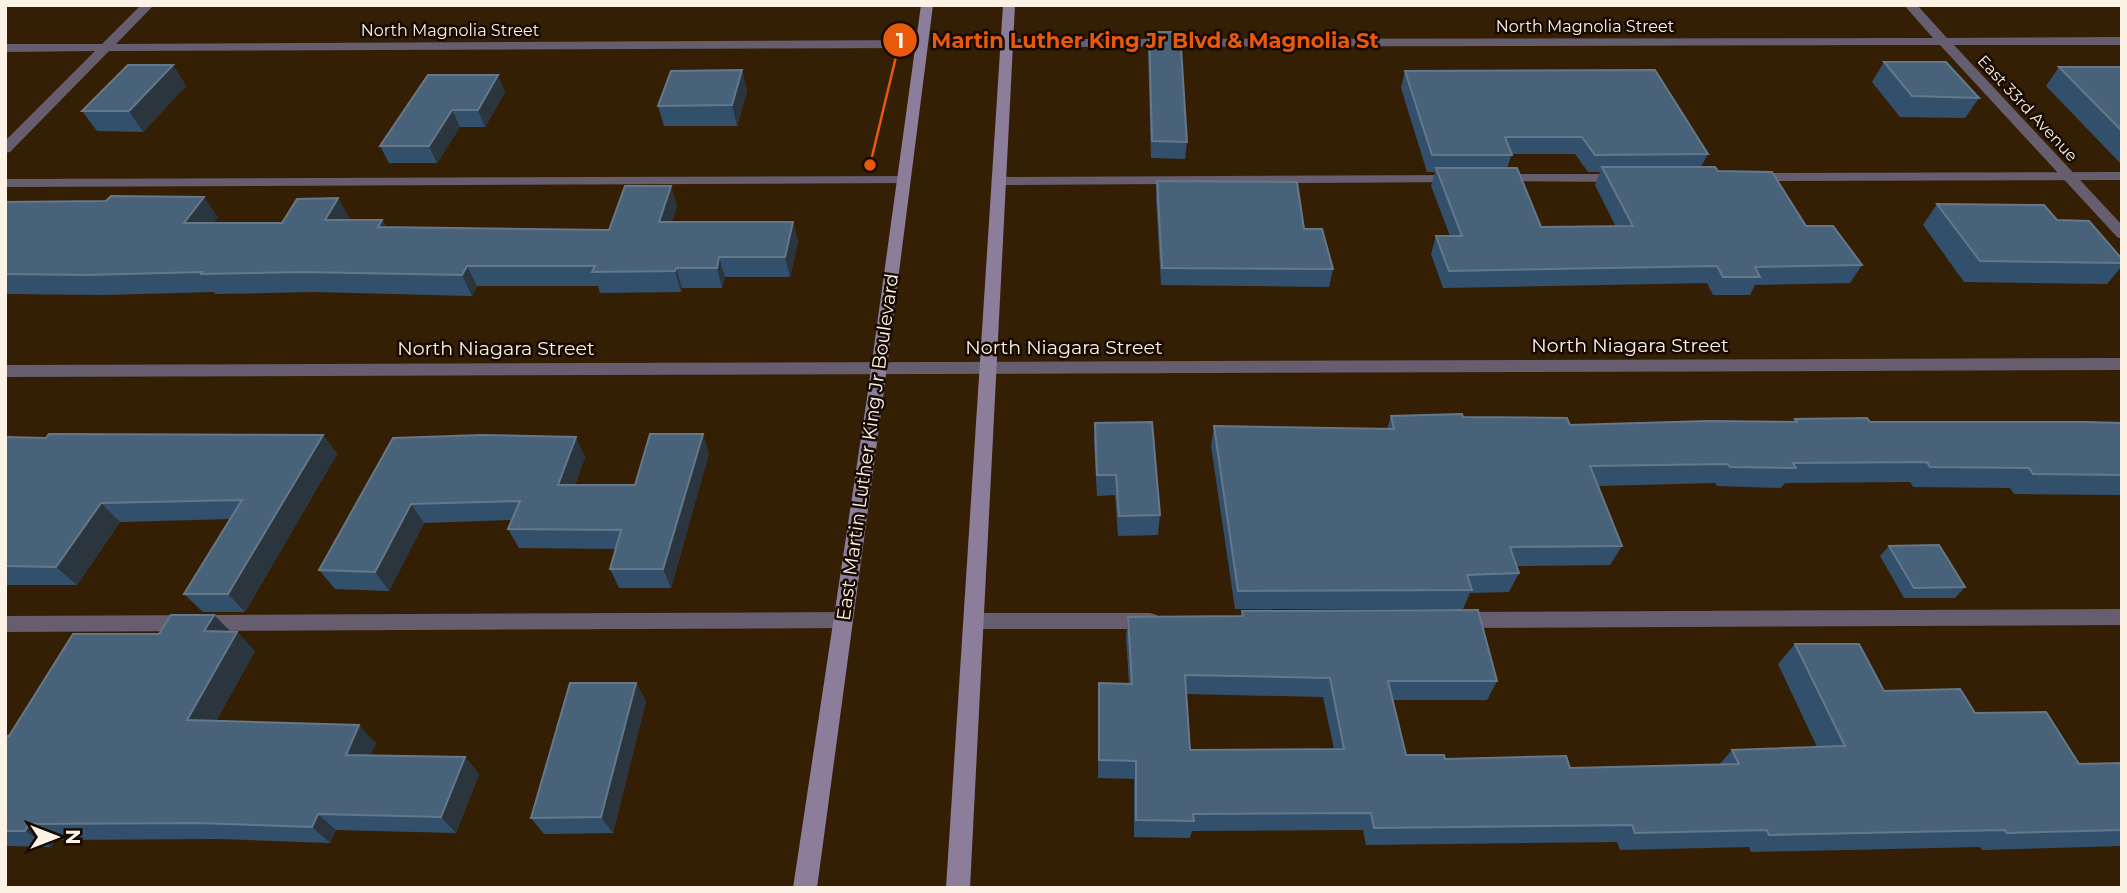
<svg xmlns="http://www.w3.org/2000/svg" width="2127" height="893" font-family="Montserrat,sans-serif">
<rect width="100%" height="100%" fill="#351f04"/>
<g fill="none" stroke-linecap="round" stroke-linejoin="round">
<g fill="#665e6f" fill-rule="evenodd">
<polygon points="2122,172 2122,180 1752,181 1745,177 1752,173"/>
<polygon points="1500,174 1619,174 1626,178 1619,182 1495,181 1493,178"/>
<polygon points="1455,175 1460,176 1460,182 1000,185 993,181 1000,177"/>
<polygon points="904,176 909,177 909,183 5,187 5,179"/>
<polygon points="2122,609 2122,625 1458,628 1451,626 1448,620 1451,614 1458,612"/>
<polygon points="843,612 850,614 853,620 850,626 843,628 5,632 5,616"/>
<polygon points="975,613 1150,613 1157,615 1160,621 1157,627 1150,629 975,629 968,627 965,621 968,615"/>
</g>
<g fill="#665e6f" fill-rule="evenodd">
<polygon points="141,5 154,5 116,44 922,40 928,44 922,48 109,51 10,152 5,153 5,141 95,51 5,52 5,44 102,44"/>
<polygon points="1904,5 1917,5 1947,38 2122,37 2122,45 1954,45 2122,225 2122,239 2117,237 1940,45 1006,47 1000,43 1006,39 1933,38"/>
<polygon points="2122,358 2122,370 5,377 5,365"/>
</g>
<g fill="#8c7e9a" fill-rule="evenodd">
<polygon points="921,5 933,5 883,398 817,888 793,888 867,398"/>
<polygon points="1003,5 1015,5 970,888 946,888"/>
</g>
</g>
<g fill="#32506c" fill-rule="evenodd">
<polygon points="419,5 563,5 420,7"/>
<polygon points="1475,5 1515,5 1475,6"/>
<polygon points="1149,32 1187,142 1185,159 1151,158 1148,49"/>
<polygon points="1884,62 1979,98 1965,118 1900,117 1872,82"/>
<polygon points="173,65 186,86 143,132 97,131 82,111"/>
<polygon points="2059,67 2122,67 2122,165 2046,86"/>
<polygon points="742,70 747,91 737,126 664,126 658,106"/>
<path d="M1405,71L1708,154L1701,167L1718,171L1806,226L1862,265L1850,283L1755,285L1750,295H1713L1707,283L1443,288L1431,254L1436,236H1450L1431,186L1435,172H1427L1401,88ZM1512,154H1575L1588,172H1600L1595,185L1616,227H1541L1507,168Z"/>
<polygon points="428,75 505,92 485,127 460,127 437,163 389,163 380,146"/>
<polygon points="1157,181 1304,229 1333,269 1329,287 1161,285 1156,198"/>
<polygon points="338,198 349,218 348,220 382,220 386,227 609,230 677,206 672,222 793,222 798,242 790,277 725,277 722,288 682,288 681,292 600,293 598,286 477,286 472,296 315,292 215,294 214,292 104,295 5,294 5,202 218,217 213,223 282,223"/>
<polygon points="1937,204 2057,220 2122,259 2122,266 2107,284 1964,282 1923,225"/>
<polygon points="1391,416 1463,417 1570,425 1792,422 1795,419 1870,422 2122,423 2122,495 2014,494 2010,488 1913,487 1910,482 1785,483 1781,488 1717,486 1715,483 1598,486 1622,546 1610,565 1517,566 1519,573 1509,592 1470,593 1463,609 1235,609 1211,446 1214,426 1387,429"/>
<polygon points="1095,423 1160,515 1158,535 1118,536 1115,495 1097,496 1094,443"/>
<polygon points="323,435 337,454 245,612 203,612 184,594 230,519 120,522 77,585 5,585 5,437 46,438"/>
<polygon points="393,438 585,457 575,485 635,485 709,453 671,588 619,588 610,569 616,549 519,548 508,529 512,520 424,523 389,591 335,589 319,570"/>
<polygon points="1889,546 1965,587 1955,598 1904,598 1880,556"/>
<path d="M1242,611L1497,681L1487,700H1393L1406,755L1570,768L1719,765L1732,750L1817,747L1778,664L1795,644L1884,691L1975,713L2079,764L2122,763V846L1982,850L1980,847L1751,852L1749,847L1620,850L1617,842L1366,845L1363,830L1192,831L1190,838L1134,837V779L1098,778L1099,683L1129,684L1126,637L1128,617L1241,616ZM1186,694L1323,697L1334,749L1190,750Z"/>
<polygon points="214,615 231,632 237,632 255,651 216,721 376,743 370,755 465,757 479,774 456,833 336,830 330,843 218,839 55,840 51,847 5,846 5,736 9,736 159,634"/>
<polygon points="636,683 646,701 613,833 544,834 531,818"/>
</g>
<g fill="#2a353d">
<polygon points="173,65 186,86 143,132 129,111"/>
<polygon points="742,70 747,91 737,126 732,105"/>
<polygon points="498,75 505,92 485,127 478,110"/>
<polygon points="452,110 460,127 437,163 429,146"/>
<polygon points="671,186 677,206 666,242 659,222"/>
<polygon points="204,197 218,217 198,244 184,223"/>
<polygon points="338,198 349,218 337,240 325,220"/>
<polygon points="382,220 393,241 378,227"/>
<polygon points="793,222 798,242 790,277 785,257"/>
<polygon points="719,257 725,277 722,288 717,268"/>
<polygon points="467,266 477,286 472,296 462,275"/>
<polygon points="676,268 682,288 681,292 675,271"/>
<polygon points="703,434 709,453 671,588 663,569"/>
<polygon points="323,435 337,454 245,612 228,594"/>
<polygon points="576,437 585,457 568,504 558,485"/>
<polygon points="101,503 120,522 77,585 56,567"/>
<polygon points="411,504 424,523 389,591 375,572"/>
<polygon points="214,615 233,634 204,631"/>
<polygon points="237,632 255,651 207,738 187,720"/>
<polygon points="636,683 646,701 613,833 601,817"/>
<polygon points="359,725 376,743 363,772 346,755"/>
<polygon points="465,757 479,774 456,833 441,817"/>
<polygon points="318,814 336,830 330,843 312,827"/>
<polygon points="29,824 55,840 51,847 25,831"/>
</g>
<g fill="#486279" stroke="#64788a" stroke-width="2" fill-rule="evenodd">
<polygon points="1149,32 1180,32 1187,142 1152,141"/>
<polygon points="1884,62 1946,62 1979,98 1912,96"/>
<polygon points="128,65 173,65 129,111 82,111"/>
<polygon points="2059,67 2122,67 2122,131"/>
<polygon points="742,70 732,105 658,106 671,71"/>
<polygon points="1655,70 1708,154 1595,155 1582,137 1505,137 1512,155 1432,155 1405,71"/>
<polygon points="428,75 498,75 478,110 452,110 429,146 380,146"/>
<polygon points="1602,167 1715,167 1718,171 1772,172 1806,226 1833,226 1862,265 1755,267 1760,277 1723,277 1717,266 1449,271 1436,236 1462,236 1436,168 1517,168 1541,227 1633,226"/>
<polygon points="1157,181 1297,182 1304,229 1322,229 1333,269 1162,268"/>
<polygon points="625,186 671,186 659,222 793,222 785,257 719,257 717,268 676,268 675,271 592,272 595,266 467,266 462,275 302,272 201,274 202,272 87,275 5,274 5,202 106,201 111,196 204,197 184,223 282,223 297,199 338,198 325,220 382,220 378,227 609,230"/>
<polygon points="1937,204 2044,205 2057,220 2089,221 2122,259 2122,263 1980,261"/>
<polygon points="1462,414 1463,417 1567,418 1570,425 1709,421 1797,422 1795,419 1867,418 1870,422 2087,422 2122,423 2122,475 2033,474 2029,468 1930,467 1927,462 1793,463 1796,468 1730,467 1728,464 1590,466 1622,546 1510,547 1519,573 1467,575 1472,590 1238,591 1214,426 1394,429 1391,416"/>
<polygon points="1152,422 1160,515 1119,516 1116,475 1097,475 1095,423"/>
<polygon points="49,434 323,435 228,594 184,594 242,500 101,503 56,567 5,566 5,437 46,438"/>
<polygon points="650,434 703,434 663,569 610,569 621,530 508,529 520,501 411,504 375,572 319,570 393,438 482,435 576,437 558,485 635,485"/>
<polygon points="1939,545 1965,587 1914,588 1889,546"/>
<path d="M1478,610L1497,681H1388L1406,755H1444L1445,759L1566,756L1570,768L1739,764L1732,750L1845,746L1795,644H1859L1884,691L1960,689L1975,713L2046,712L2079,764L2122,763V830L2007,833L2005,830L1769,835L1767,830L1635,833L1632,825L1374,828L1371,813L1193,814L1194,821L1136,820V761L1099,760V683L1132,684L1128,617L1243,616L1242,611ZM1185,675L1330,678L1344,749L1190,750Z"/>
<polygon points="171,615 214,615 204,631 237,632 187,720 359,725 346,755 465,757 441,817 318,814 312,827 196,823 29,824 25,831 5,831 5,736 9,736 73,634 159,634"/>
<polygon points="570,683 636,683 601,817 531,818"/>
</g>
<g text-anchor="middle" stroke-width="5" stroke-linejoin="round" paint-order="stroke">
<g font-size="16" fill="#fdf2e6" stroke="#170a01">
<text x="1585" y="32">North Magnolia Street</text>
<text x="450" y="36">North Magnolia Street</text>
<text transform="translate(2028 108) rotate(47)" y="6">East 33rd Avenue</text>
</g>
<g font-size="19" fill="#fdf2e6" stroke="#170a01">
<text x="1630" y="352">North Niagara Street</text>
<text x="1064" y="354">North Niagara Street</text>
<text x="496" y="355">North Niagara Street</text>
<text transform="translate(867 447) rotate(-82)" y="7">East Martin Luther King Jr Boulevard</text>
</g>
</g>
<path fill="none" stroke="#e8590c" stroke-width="2.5" d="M870 165L900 40"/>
<g fill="#e8590c" stroke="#170a01" stroke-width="2.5">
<circle cx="870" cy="165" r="7"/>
<circle cx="900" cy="40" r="18"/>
</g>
<g font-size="21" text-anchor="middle" font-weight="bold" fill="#fff">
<text x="900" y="48">1</text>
</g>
<g font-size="21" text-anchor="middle" font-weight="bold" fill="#e8590c" stroke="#170a01" stroke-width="5" stroke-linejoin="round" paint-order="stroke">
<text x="1155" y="48">Martin Luther King Jr Blvd &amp; Magnolia St</text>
</g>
<rect width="2127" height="893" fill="none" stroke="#fdf2e6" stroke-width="14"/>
<g transform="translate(56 837) rotate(90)" stroke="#170a01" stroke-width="5" paint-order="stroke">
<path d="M0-5L12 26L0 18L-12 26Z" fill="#fdf2e6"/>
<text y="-10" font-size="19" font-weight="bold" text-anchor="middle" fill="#fdf2e6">N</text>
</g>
</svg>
